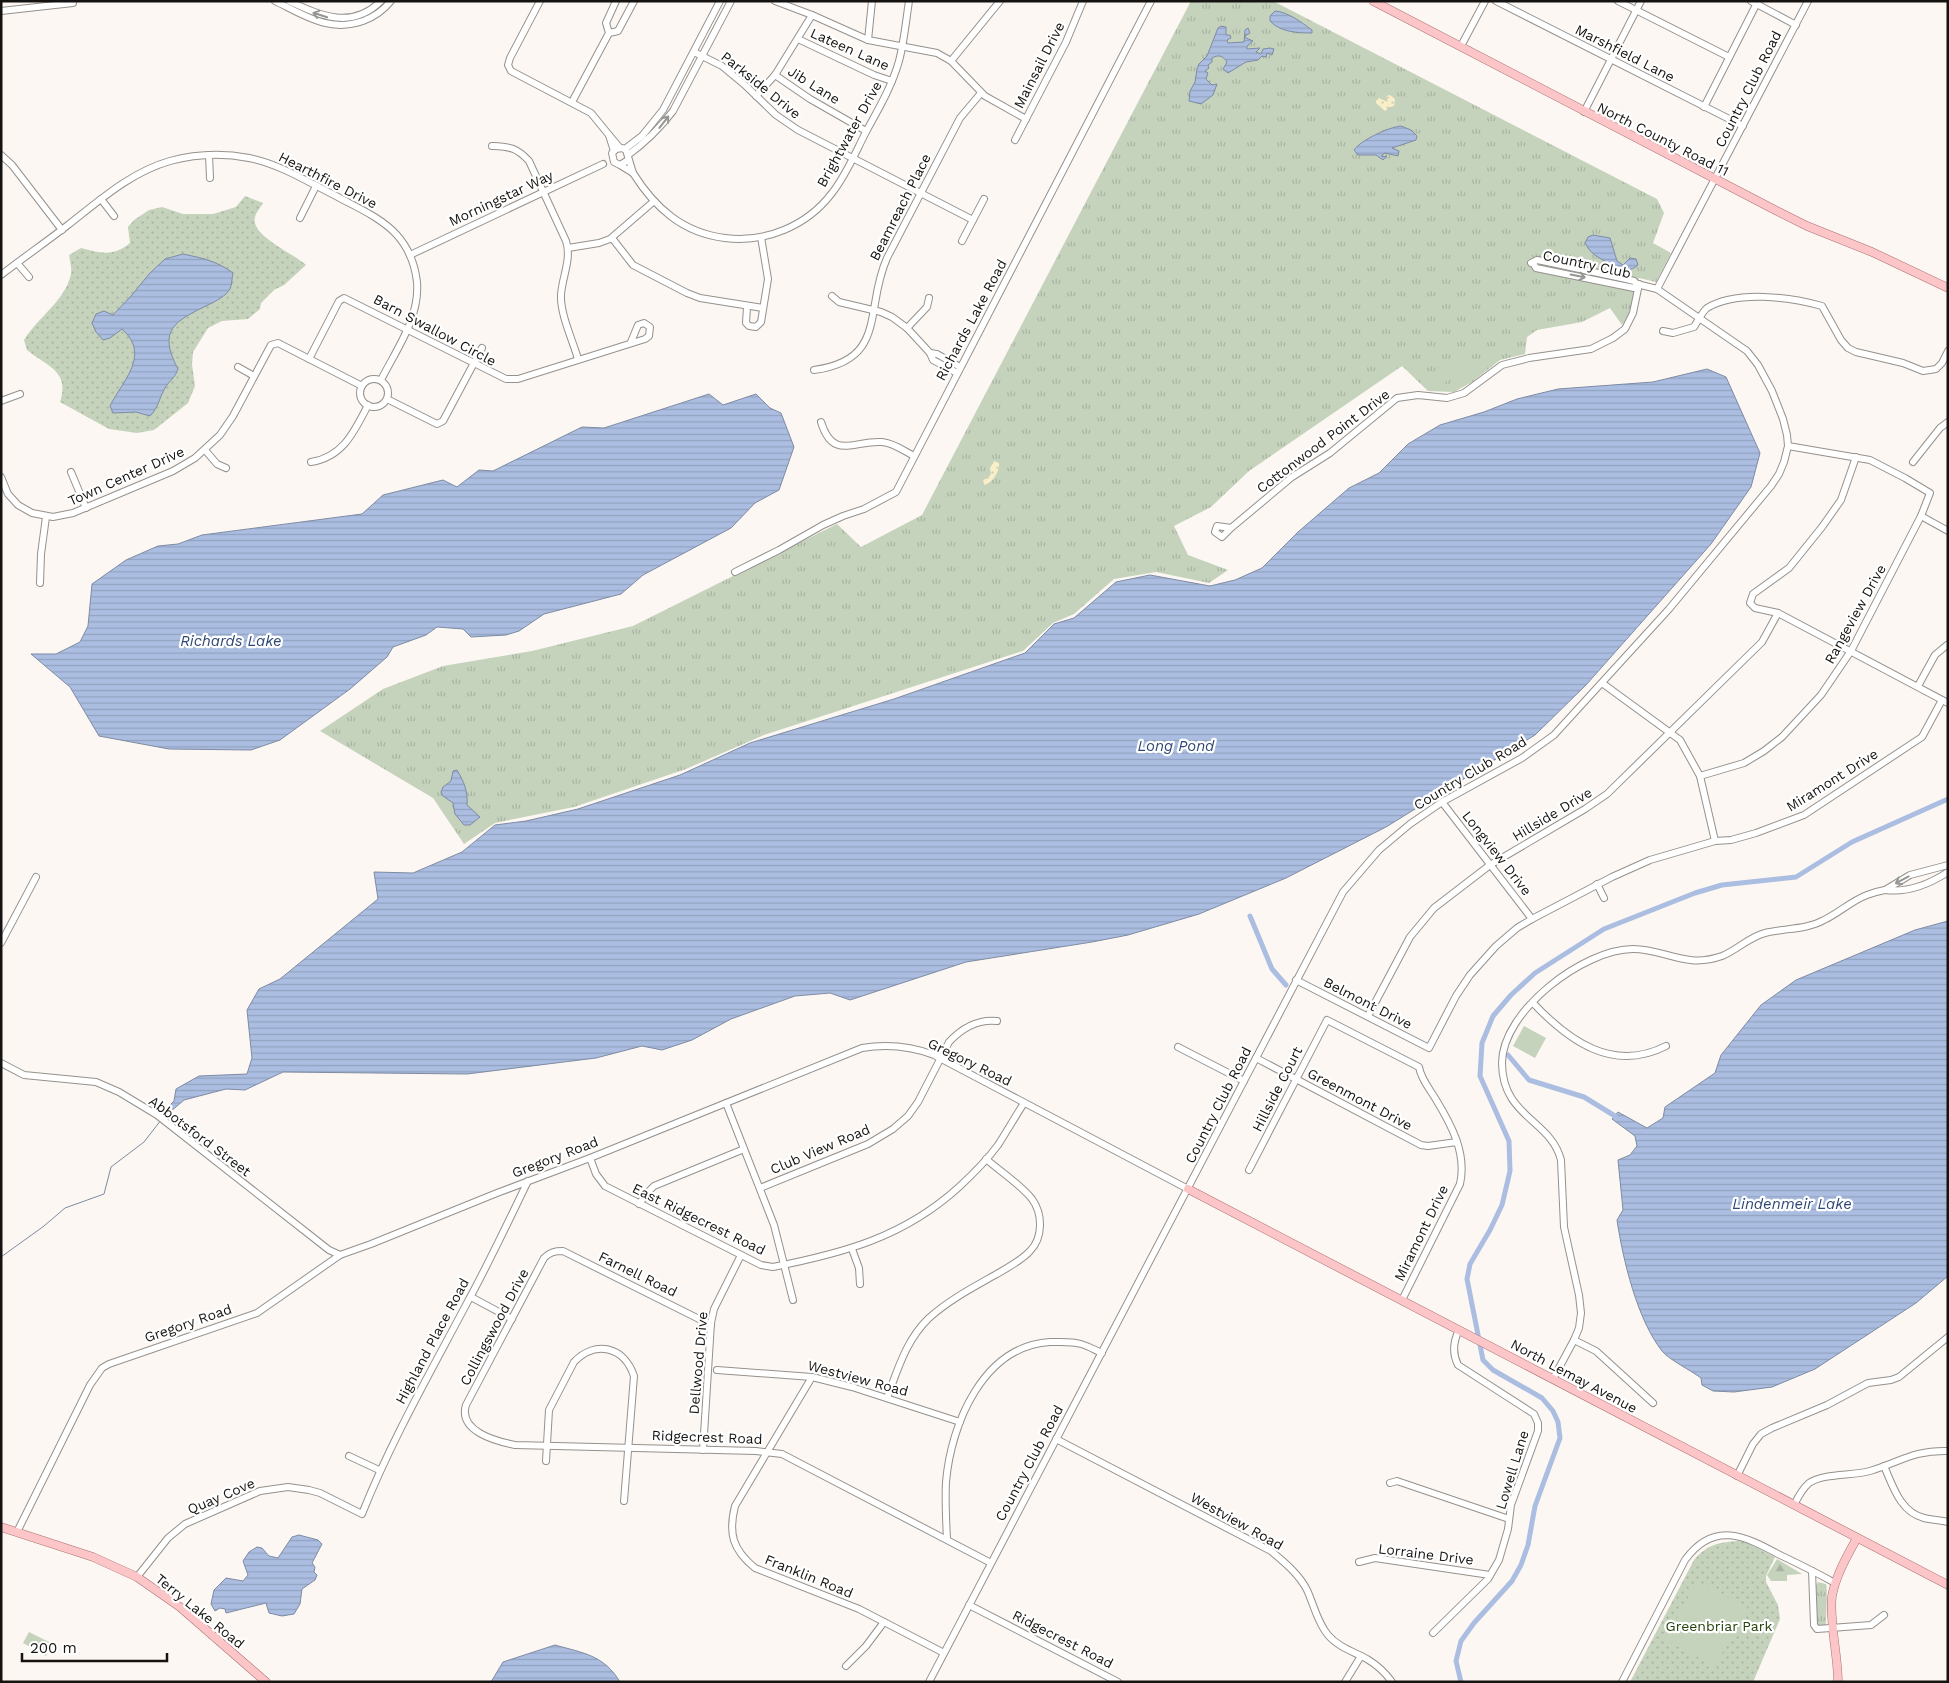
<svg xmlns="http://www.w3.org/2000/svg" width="1949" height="1683" font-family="'Work Sans',sans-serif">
<defs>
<pattern id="grass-tufts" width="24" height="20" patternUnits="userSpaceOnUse" patternTransform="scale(1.25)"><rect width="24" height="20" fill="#c5d3bc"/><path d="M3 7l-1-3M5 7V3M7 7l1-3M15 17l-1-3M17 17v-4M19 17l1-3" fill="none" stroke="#a8b4a1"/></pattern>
<pattern id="forest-firs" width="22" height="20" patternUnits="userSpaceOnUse" patternTransform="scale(1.25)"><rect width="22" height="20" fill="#c5d3bc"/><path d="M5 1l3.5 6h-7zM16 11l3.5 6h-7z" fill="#a8b4a1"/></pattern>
<pattern id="sand-dots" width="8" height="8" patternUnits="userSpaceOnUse" patternTransform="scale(1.25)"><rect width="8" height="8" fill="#f8efc9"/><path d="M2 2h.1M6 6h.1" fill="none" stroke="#d4ccac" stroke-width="1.8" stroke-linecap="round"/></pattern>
<pattern id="park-dots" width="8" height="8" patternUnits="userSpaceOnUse" patternTransform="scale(1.25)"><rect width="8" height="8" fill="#c5d3bc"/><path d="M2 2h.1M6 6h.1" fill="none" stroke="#a8b4a1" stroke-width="1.8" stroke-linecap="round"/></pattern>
<pattern id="water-rules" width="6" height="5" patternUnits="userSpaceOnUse" patternTransform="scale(1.25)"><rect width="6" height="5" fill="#abbee1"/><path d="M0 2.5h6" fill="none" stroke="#92a2c0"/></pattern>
</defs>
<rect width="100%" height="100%" fill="#fcf7f2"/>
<g fill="url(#grass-tufts)">
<polygon points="1191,1 1273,1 1657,199 1664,213 1653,243 1671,253 1656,282 1639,278 1628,316 1622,325 1610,308 1582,322 1537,330 1527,337 1525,354 1500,360 1472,382 1454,392 1428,391 1402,366 1249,471 1211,507 1174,526 1188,555 1228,570 1209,583 1156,572 1114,579 1074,614 1053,623 1023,651 764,735 686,769 574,807 495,823 464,844 433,798 320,731 383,689 443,666 532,651 633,626 837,524 861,547 922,515"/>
<path d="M1818,1582L1826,1584C1828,1589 1826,1615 1826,1625L1819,1627L1817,1624L1816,1585Z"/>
</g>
<polygon fill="url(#forest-firs)" points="1777,1559 1802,1574 1787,1575 1787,1581 1771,1581 1767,1575"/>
<g fill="url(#sand-dots)">
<polygon points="1390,95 1395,99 1394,106 1390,107 1385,111 1376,103 1376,101 1379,98 1388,102 1386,96"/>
<path d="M994,461L999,463C1000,471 993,483 984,485L983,480L988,478L991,474L990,468Z"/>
</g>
<g fill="url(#park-dots)">
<path d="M245,196L263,203C261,207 256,212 255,217C250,236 295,254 306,265L284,285L274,290L261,303L260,309L248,319L222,321L208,328L193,352L192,364L195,386L188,403L154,430L137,433L109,429L60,402C70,371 48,367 27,350L24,340C38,317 65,301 71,274C72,268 70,261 69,255L81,248C100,253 113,257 130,243L128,227L134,220L149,210L162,207L183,214H213L236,207Z"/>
<path d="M1739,1541L1748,1543L1775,1557L1766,1576V1582L1778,1605L1780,1619L1753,1682H1630L1694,1560C1707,1544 1720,1542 1739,1541Z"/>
</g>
<g fill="#c5d3bc">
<polygon points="1458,352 1477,370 1459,388 1449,379 1437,389 1429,381"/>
<polygon points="1524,1026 1546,1038 1535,1058 1513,1046"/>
<polygon points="1697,1581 1748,1608 1715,1666 1665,1640"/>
<polygon points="29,1632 53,1644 46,1656 23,1643"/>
</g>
<g fill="url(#water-rules)" stroke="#7e8ba3">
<path d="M1275,11C1288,12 1301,22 1312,30V33C1297,33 1280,32 1270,21V16Z"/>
<path d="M1221,26L1226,27V35H1230L1231,38L1227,40L1228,43L1244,42L1245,30L1248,28L1250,33L1245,36L1246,38L1253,41L1247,46V49L1260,48L1256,52L1261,54L1263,49L1270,48L1274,49L1272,55L1267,53L1266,57L1262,56L1258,60L1246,62L1228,73L1223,69L1227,62C1223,56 1219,54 1212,58V62L1208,65L1209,68L1205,71L1208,73L1206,79L1212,85L1217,84L1213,95L1201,104L1189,101L1190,91L1195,82L1197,69L1199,64L1207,56L1218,28Z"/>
<path d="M1401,126L1411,130L1417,136L1416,140L1392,148L1399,151L1398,156L1385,153L1382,155V157L1387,156L1383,160L1376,155H1358L1354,150C1361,140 1389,127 1401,126Z"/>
<path d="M1593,235L1610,238L1617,261L1623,265L1630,258L1636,259L1638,265C1632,271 1619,273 1611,268C1609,266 1608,263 1606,262C1595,255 1592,255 1585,243L1588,237Z"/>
<path d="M183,254C202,258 217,261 233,273C232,277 232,285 230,289C226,296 216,301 208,305C175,321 157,330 178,369C175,378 169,381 165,388C158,400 160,405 150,416L136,412L113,413L110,406C123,380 151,355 122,329L110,338L103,340L96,332L92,323L96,314L104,311L113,315L131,296L150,273L165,259Z"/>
<polygon points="1707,369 1726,377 1760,453 1751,487 1711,544 1586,685 1535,735 1386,827 1286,878 1199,914 1128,935 1092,942 966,962 850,1000 830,993 795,996 731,1019 692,1040 662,1050 642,1046 596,1058 467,1074 283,1072 245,1090 226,1089 184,1100 170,1112 164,1111 174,1101 176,1089 199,1076 247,1074 252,1058 247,1010 259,989 280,979 378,899 374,872 413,873 462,852 495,825 526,821 578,809 680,775 750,743 894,699 1025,653 1054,624 1074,618 1116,582 1150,575 1210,586 1235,580 1262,568 1298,532 1349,488 1379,473 1408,444 1440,425 1484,412 1517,399 1558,389 1653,382"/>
<polygon points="709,394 723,405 756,394 770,408 781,413 794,447 779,490 755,503 731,528 643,575 621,594 544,614 519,631 506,635 471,637 463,629 437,627 426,635 393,647 387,657 350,689 280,740 251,750 169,749 99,736 70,687 31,654 56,654 80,642 88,626 92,584 126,560 158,546 178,544 202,535 362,514 383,495 443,480 457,487 479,470 493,471 582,427 604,428"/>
<path d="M457,770C464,782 468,791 467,805L480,817L470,825H464L455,814L453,803L443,796L441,792L443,787L451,781L453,771Z"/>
<path d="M1948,921V1276L1916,1303L1815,1369L1772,1387L1734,1392L1713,1391L1702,1385L1701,1378C1692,1371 1668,1359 1662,1351C1637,1319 1623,1260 1617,1220L1623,1210L1618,1160L1630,1155L1637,1146L1635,1136L1612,1119L1618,1112L1647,1128L1663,1118L1665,1107L1715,1073L1721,1055L1761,1005L1796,980L1915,930Z"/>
<polygon points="299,1535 318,1540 322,1544 312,1563 315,1567 314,1572 317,1575 315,1580 302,1589 300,1604 294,1614 282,1616 269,1613 266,1603 226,1613 225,1609 220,1608 215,1611 211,1604 214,1590 226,1578 243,1581 248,1575 243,1561 249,1552 257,1547 262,1548 269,1556 278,1558 292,1537"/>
<path d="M555,1645C583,1653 604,1655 620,1682H491L503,1662Z"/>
</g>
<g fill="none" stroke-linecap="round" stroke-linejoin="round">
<g stroke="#7e8ba3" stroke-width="1">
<polyline points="163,1117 167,1111"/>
<polyline points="1,1257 44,1226 65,1208 104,1194 111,1167 144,1142 161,1120"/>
</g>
<g stroke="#abbee1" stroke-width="5">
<polyline points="1250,916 1272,969 1286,985"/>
<polyline points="1508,1055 1529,1080 1584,1097 1615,1116"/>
<polyline points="1461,1682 1456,1661 1461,1641 1474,1623 1512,1581 1521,1565 1528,1545 1535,1506 1560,1438 1558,1422 1553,1411 1542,1398 1493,1370 1483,1360 1467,1279 1470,1264 1490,1230 1502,1205 1510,1171 1509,1141 1480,1076 1482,1043 1493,1016 1511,995 1535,973 1604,929 1695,893 1722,885 1796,877 1852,842 1948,799"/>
</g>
<defs>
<g id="minor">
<path d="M275,1C304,15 329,33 363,21C374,17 383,11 391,1"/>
<path d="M289,1C321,16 352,30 381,1"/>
<polyline points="540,1 510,58 508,65 511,71 591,113 609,135"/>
<polyline points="775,1 812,15 868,40 937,53 951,61 985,96 1026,119"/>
<polyline points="1496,1 1743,126"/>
<polyline points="1618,1 1729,57"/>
<polyline points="1751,1 1796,25"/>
<polyline points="1,11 73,3"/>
<polyline points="609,33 618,31 634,1"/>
<polyline points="798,39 874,75 892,81"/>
<polyline points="868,40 872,1"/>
<polyline points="1461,46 1485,1"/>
<polyline points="694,52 722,66 746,86 776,115 798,130 973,220"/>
<polyline points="951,61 1000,1"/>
<polyline points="775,75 810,99 866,131"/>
<polyline points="756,96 775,75 812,15"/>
<polyline points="572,102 609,33 606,23 616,1"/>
<polyline points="1704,107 1758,1"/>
<polyline points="1584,112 1641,1"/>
<polyline points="1015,140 1066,42 1083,1"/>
<path d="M492,146C510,147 516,147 529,161L566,241C572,259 562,277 561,295C560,314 573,341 578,359"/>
<polyline points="625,149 642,136 663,110 720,1"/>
<polyline points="614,151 609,135 620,148"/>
<polyline points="1,155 12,165 62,230"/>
<polyline points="209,155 210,178"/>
<path d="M628,155C646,142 660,128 673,111L731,1"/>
<polyline points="620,165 633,173 626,150 622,148 616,149 612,153 614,162 620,165 628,160"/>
<path d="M633,173C655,208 683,233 725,238C766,243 807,226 832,193C847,174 856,151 867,130C879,108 892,86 899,61C904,42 906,21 909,1"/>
<polyline points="101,199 114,216"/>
<polyline points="300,218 316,186"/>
<polyline points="612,238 633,265 687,293 700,298 763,308"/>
<polyline points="962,241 984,199"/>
<polyline points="568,248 599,243 610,239 653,202"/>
<polyline points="410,255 603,164"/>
<polyline points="17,263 29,277"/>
<polyline points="1533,263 1536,268 1634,288 1637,284"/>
<path d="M1,275C23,258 46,242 68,225C100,200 131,172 170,161C196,154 223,153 249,158C280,164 308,182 336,196C356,207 380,217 396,234C408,247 415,265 417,282C420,318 396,350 381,380"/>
<polyline points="1657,289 1808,1"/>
<polyline points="832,296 839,302 881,312 892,317 907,328 930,353 933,360 957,373"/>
<polyline points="747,307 746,323 749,326 756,327 761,322 768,279 761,237"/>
<polyline points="907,328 927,307 929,298"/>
<path d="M1663,331L1673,333L1694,327C1698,321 1702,312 1707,308C1737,290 1789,297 1822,306L1841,340L1848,348L1856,352L1903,363L1923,371L1936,369L1942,363L1948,351"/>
<polyline points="930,353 937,354 960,367"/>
<polyline points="309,359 339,301 344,298 506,379 518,379 645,339 649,336 650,327 644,323 638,325 631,342"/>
<polyline points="238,367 254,376"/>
<path d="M814,370C888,360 864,309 887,258L960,118L981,93"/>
<circle cx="374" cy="393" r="14"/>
<polyline points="387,399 437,424 443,421 482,348"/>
<polyline points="1,401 20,394"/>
<path d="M821,422C833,461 854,440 882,442C894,443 904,451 914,456"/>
<polyline points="205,450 217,464 226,468"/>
<polyline points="1856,457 1841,500 1822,527 1789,568 1753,594 1750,603 1755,608 1778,613 1948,703"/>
<path d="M311,462C343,457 354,432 368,405"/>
<polyline points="1913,462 1940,428 1948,422"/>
<polyline points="71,472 86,508"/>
<polyline points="1,477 8,494 18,505 32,513 53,517 73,513 173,471 195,458 220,435 233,416 271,345 278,343 362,386"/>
<polyline points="1921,516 1948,531"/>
<polyline points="1231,528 1222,537 1215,532 1217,526 1231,528 1292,477 1330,453 1397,398 1418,395 1447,398 1464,393 1502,365 1529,358 1591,349 1613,338 1625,329 1633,313 1639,284"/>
<polyline points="735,572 779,550 823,525 843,516 864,509 896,492 1151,1"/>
<polyline points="40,583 41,554 46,517"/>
<polyline points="1602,683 1680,740 1700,776 1715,841"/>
<polyline points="1918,686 1935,655 1947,645"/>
<polyline points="1700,776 1744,763 1764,751 1782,737 1821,695 1851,651 1921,516 1930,493 1905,478 1870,460 1788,446"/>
<polyline points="1442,802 1532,919"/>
<path d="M1948,865L1910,875L1885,890C1908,893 1928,885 1948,872"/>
<polyline points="1597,884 1604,898"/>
<polyline points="1,943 36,877"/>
<polyline points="1296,980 1429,1048 1456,996 1470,975 1496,946 1517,928 1532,919 1612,877 1650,860 1715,841 1731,840 1756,833 1804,815 1922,737 1942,700"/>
<path d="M1533,1003C1569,1041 1613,1073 1666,1046"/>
<polyline points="1368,1016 1410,937 1434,908 1490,865 1585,809 1607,794 1762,642 1778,613"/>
<polyline points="1178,1047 1244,1081"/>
<polyline points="1256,1058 1421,1145 1428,1146 1457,1142"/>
<polyline points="1,1063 24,1075 96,1082 119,1092 157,1115 329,1250 340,1255"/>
<polyline points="726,1103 774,1225 793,1300"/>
<path d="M590,1158L596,1174L605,1186L761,1265L773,1267C844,1253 904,1237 959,1187C973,1174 987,1160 998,1145C1007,1131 1015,1117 1024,1103"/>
<path d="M1249,1170L1327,1020L1419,1067C1421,1079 1429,1088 1435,1098C1451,1124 1467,1153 1460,1184L1402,1300"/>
<path d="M760,1188L868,1144L893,1129L908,1116L918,1102L949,1042C962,1028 977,1019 997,1021"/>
<polyline points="639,1204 648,1192 654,1186 744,1149"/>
<polyline points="852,1249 859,1268 860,1284"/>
<polyline points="471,1297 512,1319"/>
<path d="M711,1325L563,1251C555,1251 550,1252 544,1258L466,1405C458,1431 495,1441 515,1445L756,1451L782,1454L991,1563"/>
<polyline points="1574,1340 1596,1351 1653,1403"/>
<polyline points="717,1370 812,1377 852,1387 960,1422"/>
<path d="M812,1377L735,1506C728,1534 733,1550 755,1568L859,1609L944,1653"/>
<path d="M1553,1379L1574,1340L1579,1328L1581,1313L1579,1295L1564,1227L1561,1160C1551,1120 1502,1117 1502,1063C1502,1011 1584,949 1633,949C1666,949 1685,969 1722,956C1737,950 1749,937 1765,933C1785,928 1806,930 1824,920C1839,913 1851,901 1867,895C1872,893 1879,891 1885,890"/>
<path d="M887,1398C898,1369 906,1340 929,1318C949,1300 972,1288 995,1275C1007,1268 1021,1261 1030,1251C1043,1238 1043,1214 1032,1199C1020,1184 1001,1172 986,1159"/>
<path d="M1056,1439L1271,1551C1284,1562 1299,1574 1307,1590C1314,1605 1317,1622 1328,1635C1338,1647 1354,1652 1367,1659C1377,1665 1385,1672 1392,1682"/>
<polyline points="703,1450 711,1323 714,1309 741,1255"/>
<polyline points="349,1456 379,1470"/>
<path d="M546,1461L549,1410L574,1362C595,1340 624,1346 634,1376L624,1501"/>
<path d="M1884,1466C1893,1486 1900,1512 1924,1518C1932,1520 1940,1520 1948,1522"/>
<polyline points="1737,1476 1753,1444 1761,1434 1772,1428 1827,1405 1868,1383 1891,1380 1899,1377 1948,1337"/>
<polyline points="1390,1483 1397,1481 1509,1519"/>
<path d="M1794,1505C1798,1497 1802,1489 1809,1483C1824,1473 1852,1476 1870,1471C1900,1462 1914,1450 1948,1451"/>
<path d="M17,1532L90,1385L102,1368L109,1364L257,1313L340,1255L371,1244L497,1193L590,1158L862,1048C887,1044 910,1046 934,1055L1188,1189"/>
<path d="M947,1539C946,1520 945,1501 946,1482C951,1424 983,1346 1050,1342C1061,1342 1071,1341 1081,1344C1088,1346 1095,1350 1102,1353"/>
<polyline points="1359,1562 1375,1558 1490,1575"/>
<polyline points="1812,1571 1814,1625 1817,1629 1871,1625 1884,1615"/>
<path d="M137,1577L168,1538L185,1524L260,1491L288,1487L309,1490L320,1493L362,1514C391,1441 430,1373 467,1303C489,1263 508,1222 528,1181"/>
<polyline points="969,1605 1118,1682"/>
<path d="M1433,1633L1488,1579L1499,1560L1508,1529L1511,1505L1538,1431V1423L1534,1414L1458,1365C1452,1353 1453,1342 1459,1330"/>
<polyline points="846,1666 866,1646 884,1622"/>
<polyline points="929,1682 1343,892 1379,850 1410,824 1442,802 1522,758 1554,735 1669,609 1771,486 1779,474 1784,462 1788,446 1787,435 1783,419 1772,391 1758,365 1747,351 1657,289 1637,284 1634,281 1626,279 1547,262 1537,260 1531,263"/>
<polyline points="1345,1682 1361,1656"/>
<path d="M1622,1682L1685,1560C1714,1520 1745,1536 1780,1555C1799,1564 1817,1573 1835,1583"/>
</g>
<g id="major">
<polyline points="1373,1 1777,211 1807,226 1872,252 1948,288"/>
<polyline points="1188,1189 1948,1585"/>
<polyline points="1,1527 93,1557 137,1577 180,1607 266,1682"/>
<path d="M1838,1682C1838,1655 1829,1621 1832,1596C1836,1575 1847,1556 1857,1538"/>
</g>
</defs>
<use href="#minor" stroke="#95918d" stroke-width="8"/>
<use href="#major" stroke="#aa6f71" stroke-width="9"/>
<use href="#minor" stroke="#fff" stroke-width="6"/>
<use href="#major" stroke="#fcc6c8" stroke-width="8"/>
</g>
<defs><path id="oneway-shaft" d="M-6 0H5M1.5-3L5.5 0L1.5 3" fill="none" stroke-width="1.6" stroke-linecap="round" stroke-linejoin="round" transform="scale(1.25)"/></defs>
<g stroke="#959594">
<use href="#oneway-shaft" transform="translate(320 15) rotate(-162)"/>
<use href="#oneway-shaft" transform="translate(664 122) rotate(-52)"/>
<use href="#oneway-shaft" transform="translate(1578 276) rotate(11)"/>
<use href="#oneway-shaft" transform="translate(1902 880) rotate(152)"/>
</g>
<g text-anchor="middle" stroke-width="4.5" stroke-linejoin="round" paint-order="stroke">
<g font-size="14" fill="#141311" stroke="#fff">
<text transform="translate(850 49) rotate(24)" y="5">Lateen Lane</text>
<text transform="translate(1625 53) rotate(27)" y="5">Marshfield Lane</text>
<text transform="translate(1039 65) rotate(-63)" y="5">Mainsail Drive</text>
<text transform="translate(761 85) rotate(39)" y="5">Parkside Drive</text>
<text transform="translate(814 85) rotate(32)" y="5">Jib Lane</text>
<text transform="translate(1748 89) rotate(-63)" y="5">Country Club Road</text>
<text transform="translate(849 134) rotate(-61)" y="5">Brightwater Drive</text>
<text transform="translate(1663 139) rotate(27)" y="5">North County Road 11</text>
<text transform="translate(328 180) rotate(27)" y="5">Hearthfire Drive</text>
<text transform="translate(501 198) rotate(-25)" y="5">Morningstar Way</text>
<text transform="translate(900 207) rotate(-63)" y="5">Beamreach Place</text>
<text transform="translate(1587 264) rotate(12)" y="5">Country Club</text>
<text transform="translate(971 320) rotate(-62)" y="5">Richards Lake Road</text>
<text transform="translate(435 330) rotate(28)" y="5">Barn Swallow Circle</text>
<text transform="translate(1323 441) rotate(-37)" y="5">Cottonwood Point Drive</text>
<text transform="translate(126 476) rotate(-24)" y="5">Town Center Drive</text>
<text transform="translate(1855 614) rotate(-61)" y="5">Rangeview Drive</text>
<text transform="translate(1470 773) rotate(-31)" y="5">Country Club Road</text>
<text transform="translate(1832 780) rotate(-32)" y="5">Miramont Drive</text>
<text transform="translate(1552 814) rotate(-31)" y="5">Hillside Drive</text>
<text transform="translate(1497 853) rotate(52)" y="5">Longview Drive</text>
<text transform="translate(1368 1003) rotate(27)" y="5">Belmont Drive</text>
<text transform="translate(970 1062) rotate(26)" y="5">Gregory Road</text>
<text transform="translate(1277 1089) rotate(-63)" y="5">Hillside Court</text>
<text transform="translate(1360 1099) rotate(28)" y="5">Greenmont Drive</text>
<text transform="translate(1218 1105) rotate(-63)" y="5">Country Club Road</text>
<text transform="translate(200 1136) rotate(37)" y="5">Abbotsford Street</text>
<text transform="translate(820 1149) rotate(-23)" y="5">Club View Road</text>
<text transform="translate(555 1157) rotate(-21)" y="5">Gregory Road</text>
<text transform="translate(699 1219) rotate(26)" y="5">East Ridgecrest Road</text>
<text transform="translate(1421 1233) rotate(-64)" y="5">Miramont Drive</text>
<text transform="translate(638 1274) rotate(26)" y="5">Farnell Road</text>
<text transform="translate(188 1323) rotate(-19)" y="5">Gregory Road</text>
<text transform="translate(494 1327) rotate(-62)" y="5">Collingswood Drive</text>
<text transform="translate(432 1341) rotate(-62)" y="5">Highland Place Road</text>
<text transform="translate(698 1363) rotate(-85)" y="5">Dellwood Drive</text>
<text transform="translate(1574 1376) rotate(28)" y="5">North Lemay Avenue</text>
<text transform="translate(858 1378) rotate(15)" y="5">Westview Road</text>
<text transform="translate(707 1437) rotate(2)" y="5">Ridgecrest Road</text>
<text transform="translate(1029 1463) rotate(-62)" y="5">Country Club Road</text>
<text transform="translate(1512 1470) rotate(-73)" y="5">Lowell Lane</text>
<text transform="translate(221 1496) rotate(-23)" y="5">Quay Cove</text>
<text transform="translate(1237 1521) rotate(29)" y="5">Westview Road</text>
<text transform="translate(1426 1554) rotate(7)" y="5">Lorraine Drive</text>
<text transform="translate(809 1576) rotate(22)" y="5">Franklin Road</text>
<text transform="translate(200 1611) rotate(39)" y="5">Terry Lake Road</text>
<text transform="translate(1063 1639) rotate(27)" y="5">Ridgecrest Road</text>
</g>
<g font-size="14" fill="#25400b" stroke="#fff">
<text x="1719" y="1631">Greenbriar Park</text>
</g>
<g font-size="15" font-style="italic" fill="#2e4674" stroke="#fff">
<text x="231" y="646">Richards Lake</text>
<text x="1176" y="751">Long Pond</text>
<text x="1792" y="1209">Lindenmeir Lake</text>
</g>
</g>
<rect width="1949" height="1683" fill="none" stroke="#141311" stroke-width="5"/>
<path d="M22 1653v8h145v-8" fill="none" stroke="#141311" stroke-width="2.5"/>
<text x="30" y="1653" font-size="15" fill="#141311" stroke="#ffffff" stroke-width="4" paint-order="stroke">200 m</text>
</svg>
